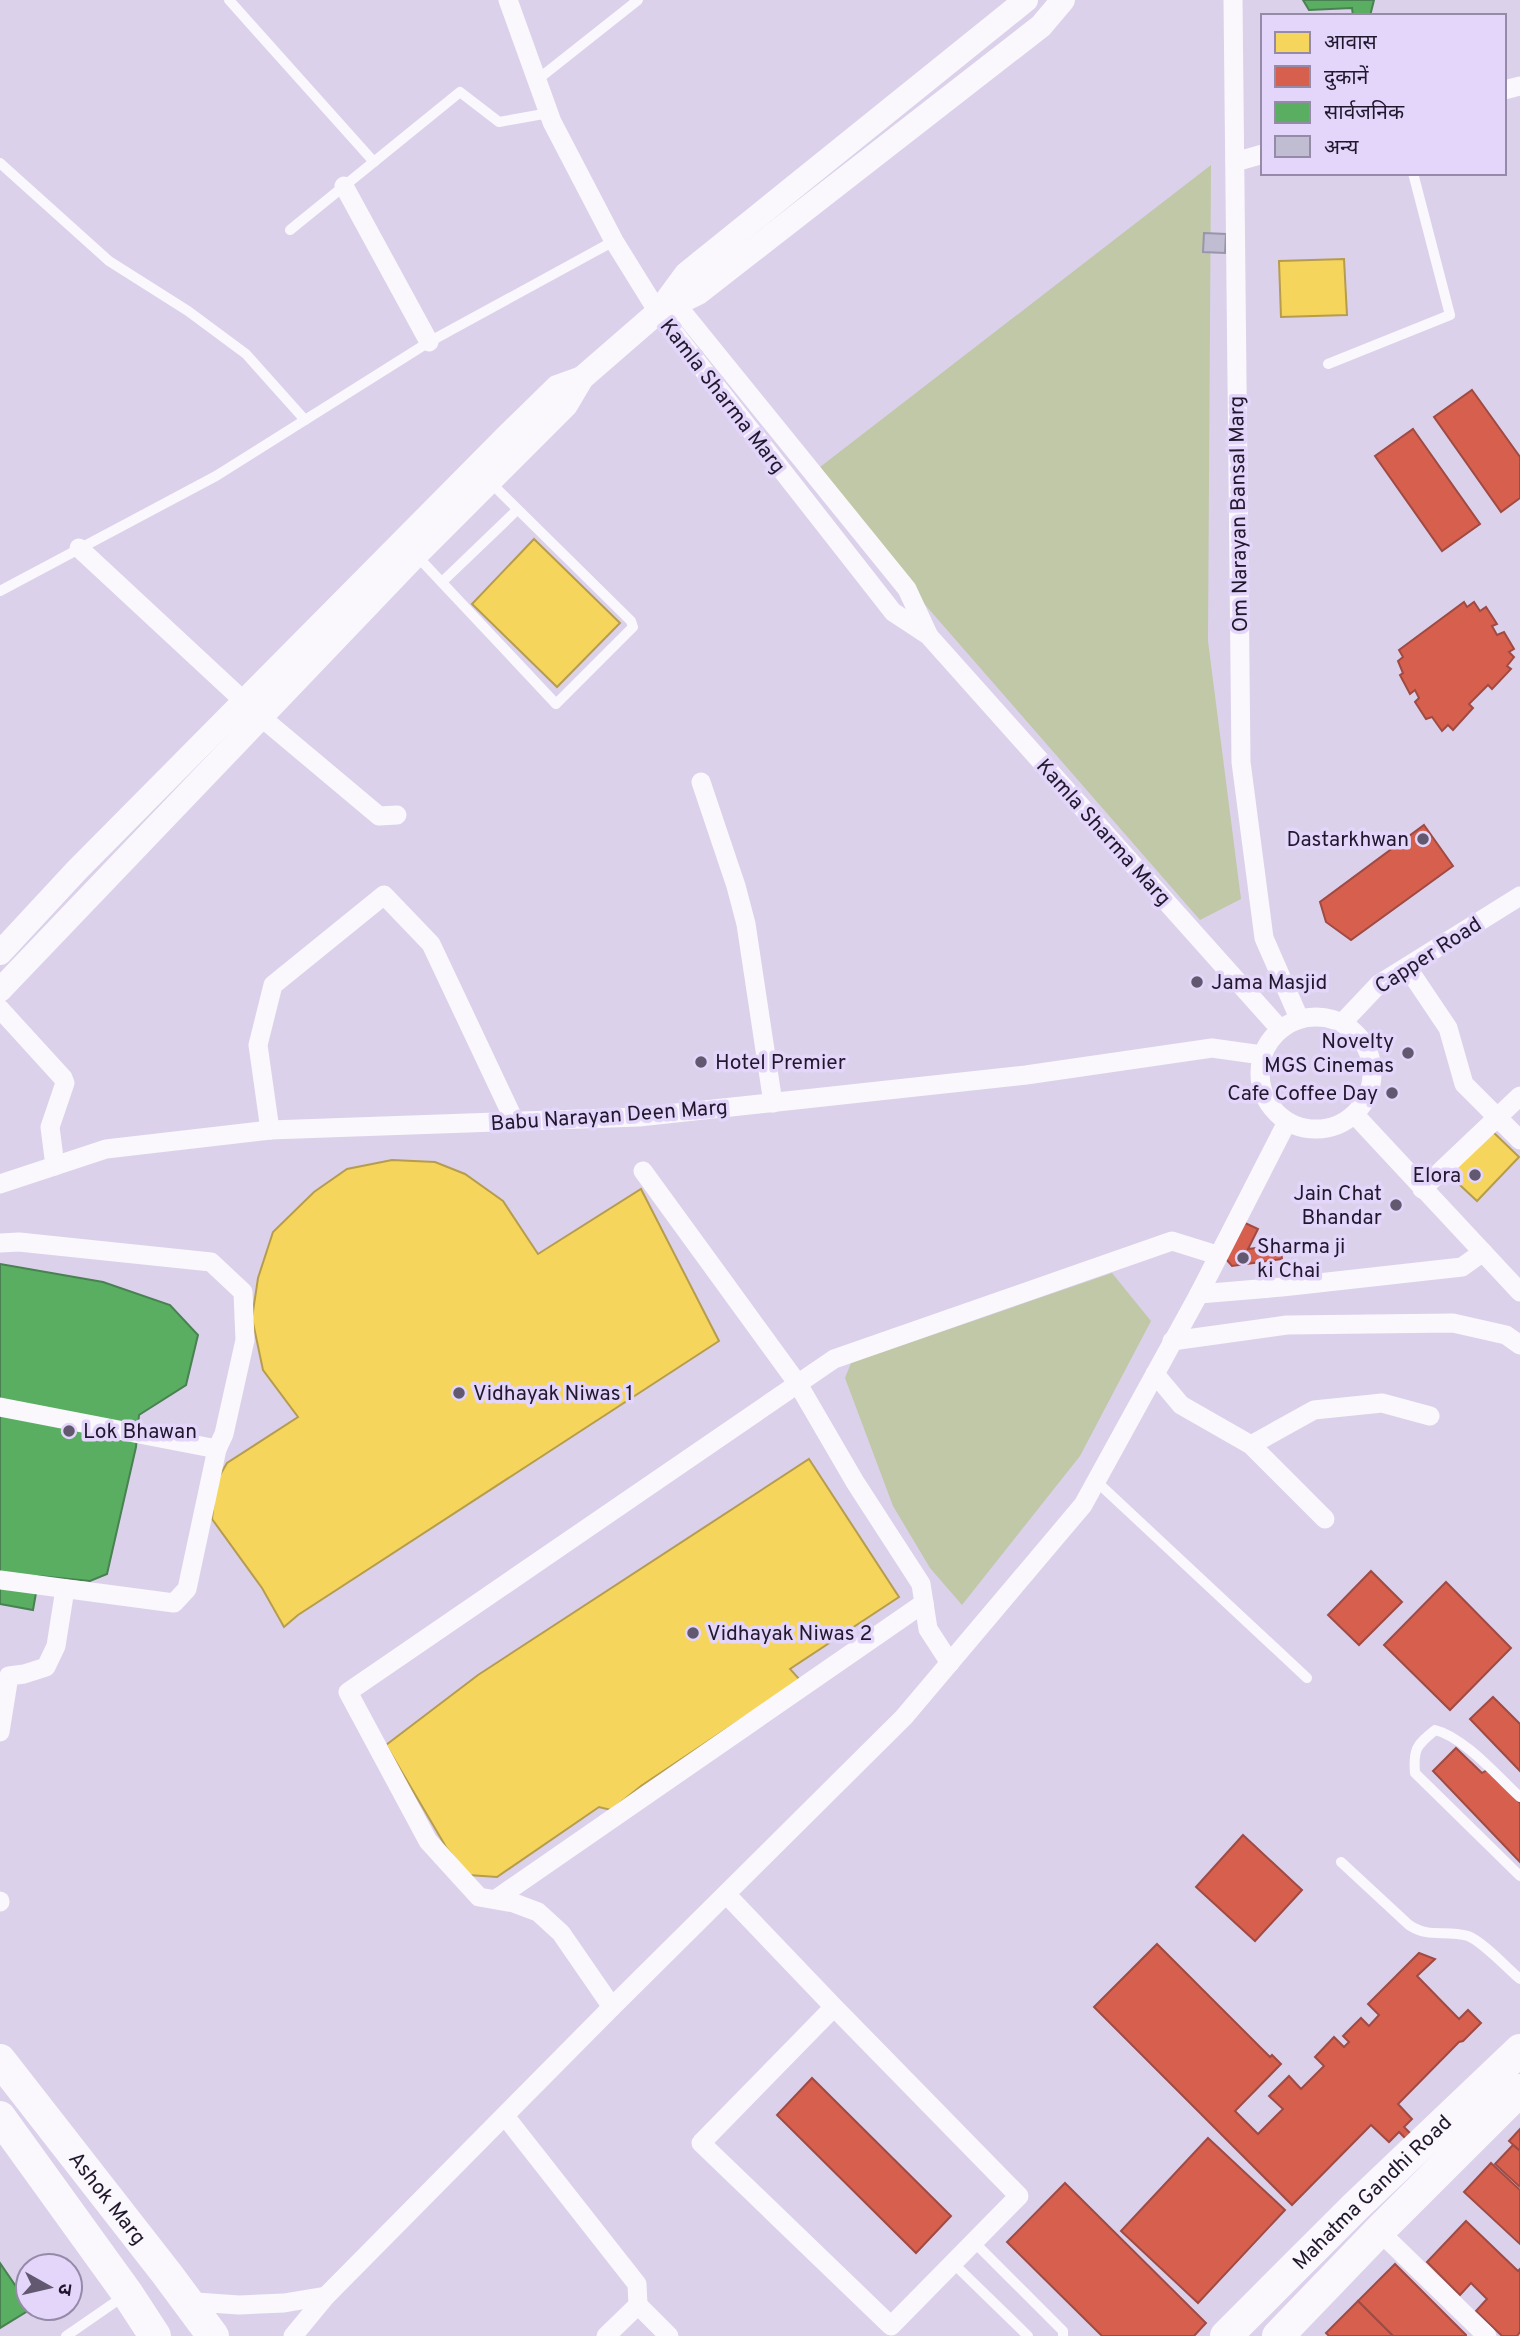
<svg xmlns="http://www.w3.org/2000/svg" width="1520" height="2336" font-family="Overpass,'Noto Sans Devanagari',sans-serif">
<rect width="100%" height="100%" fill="#dbd1eb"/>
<g fill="#c0c8a7">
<polygon points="1211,165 1208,641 1241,899 1200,920 811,474"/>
<polygon points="1112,1273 1151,1321 1080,1456 962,1605 930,1568 893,1506 845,1378 851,1363"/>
</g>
<g fill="#f6d55c" stroke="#b69c4e" stroke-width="2">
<polygon points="1344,259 1347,315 1281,317 1279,261"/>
<polygon points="534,539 620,623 557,687 472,604"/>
<polygon points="1490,1129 1519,1157 1477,1201 1445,1171"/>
<polygon points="392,1160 435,1162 465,1174 503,1201 538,1254 641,1189 719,1341 298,1615 284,1627 262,1588 212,1519 216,1482 227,1463 298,1417 263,1370 252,1318 258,1278 273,1232 314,1192 347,1169"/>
<polygon points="809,1459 899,1597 790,1669 800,1680 641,1786 611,1810 599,1807 497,1877 468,1875 446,1847 386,1745 478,1675"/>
</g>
<g fill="#d6604d" stroke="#a04a44" stroke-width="2">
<polygon points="1472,390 1520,457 1520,498 1501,512 1434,417"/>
<polygon points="1413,429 1480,524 1442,551 1375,456"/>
<polygon points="1464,602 1467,607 1474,602 1480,611 1486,607 1497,624 1492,626 1497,635 1504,632 1514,649 1509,652 1514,657 1507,666 1511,669 1492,689 1488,685 1469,704 1473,708 1453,730 1448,725 1442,731 1432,717 1426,719 1415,702 1419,698 1415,690 1410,694 1400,675 1403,673 1398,661 1403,657 1399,650"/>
<polygon points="1424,825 1453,866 1351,940 1326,922 1320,902"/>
<polygon points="1245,1223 1258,1229 1248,1249 1280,1245 1282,1259 1232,1266 1226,1259"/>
<polygon points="1371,1571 1402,1602 1359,1645 1328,1615"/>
<polygon points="1446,1582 1511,1648 1450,1710 1384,1645"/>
<polygon points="1493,1697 1520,1724 1520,1771 1470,1719"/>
<polygon points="1456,1748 1482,1773 1487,1770 1520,1803 1520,1862 1433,1771"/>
<polygon points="1243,1835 1302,1890 1255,1941 1196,1887"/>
<polygon points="1157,1944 1270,2057 1272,2055 1281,2064 1235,2111 1258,2134 1283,2109 1269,2096 1289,2076 1301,2089 1324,2066 1315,2057 1334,2037 1344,2047 1349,2042 1343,2036 1361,2018 1369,2026 1379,2015 1368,2004 1419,1953 1435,1959 1417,1976 1459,2019 1468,2010 1481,2023 1463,2041 1459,2042 1398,2104 1412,2119 1404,2127 1411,2134 1406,2139 1399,2132 1389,2142 1371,2125 1292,2205 1094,2007"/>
<polygon points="812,2078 951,2216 916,2253 777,2115"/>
<polygon points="1520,2129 1520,2151 1509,2141"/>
<polygon points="1208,2138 1285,2210 1198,2303 1121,2231"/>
<polygon points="1513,2145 1520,2151 1520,2187 1495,2164"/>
<polygon points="1491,2163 1520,2190 1520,2244 1464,2192"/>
<polygon points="1065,2183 1206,2323 1194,2336 1102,2336 1007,2242"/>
<polygon points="1466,2221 1518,2271 1520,2269 1520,2332 1517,2336 1502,2336 1476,2311 1487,2299 1471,2283 1460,2295 1427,2262"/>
<polygon points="1395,2264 1466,2335 1466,2336 1393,2336 1358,2301"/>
<polygon points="1358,2301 1393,2336 1329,2336 1326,2333"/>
</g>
<g fill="#5aae61" stroke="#498152" stroke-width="2">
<polygon points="1303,0 1374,0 1370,16 1353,16 1352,8 1309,10"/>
<polygon points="0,1264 103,1282 170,1305 198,1335 186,1385 139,1415 136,1447 107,1574 90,1581 39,1576 33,1610 0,1604"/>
<polygon points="0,2263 28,2304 28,2308 31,2309 0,2328"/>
</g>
<polygon fill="#c0bcd2" stroke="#9995ab" stroke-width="2" points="1204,233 1226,234 1225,253 1203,252"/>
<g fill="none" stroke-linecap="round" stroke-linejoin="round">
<g stroke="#faf8fc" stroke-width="10">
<polyline points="229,0 374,162"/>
<polyline points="537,80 638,0"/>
<polyline points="0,163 109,261 188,311 246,354 305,420"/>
<polyline points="290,230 460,92 499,122 549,113"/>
<polyline points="1328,364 1450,315 1413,173"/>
<polyline points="417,556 556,704 633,627 631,621 490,482"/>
<polyline points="442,582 517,510"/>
<polyline points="0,591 216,476 429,342 614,241"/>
<polyline points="1096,1481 1307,1678"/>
<path d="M1520,1797C1498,1777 1464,1737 1435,1730C1417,1745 1413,1748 1415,1773L1520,1876"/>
<path d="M1341,1862L1409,1925C1430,1939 1445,1929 1468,1936C1482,1941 1508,1969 1520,1979"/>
<polyline points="974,2242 1063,2331 1063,2336"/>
<polyline points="954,2264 1028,2336"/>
<polyline points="66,2336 124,2296"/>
</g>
<g stroke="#faf8fc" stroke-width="19">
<polyline points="508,0 552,122 614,241 658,312 893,612 928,635 1280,1029"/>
<polyline points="1233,0 1241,762 1264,938 1299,1018"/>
<polyline points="1504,90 1520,86"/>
<polyline points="1235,162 1263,154"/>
<polyline points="344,186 429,342"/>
<polyline points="676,304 907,589 928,634"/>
<polyline points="79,548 261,717 379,816 397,815"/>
<polyline points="701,782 736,886 746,924 773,1103"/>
<polyline points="1407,967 1448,1028 1464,1084 1520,1140"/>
<polyline points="0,1009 63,1078 65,1083 50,1127 55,1166"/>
<circle cx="1316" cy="1073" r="56"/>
<polyline points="1343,1022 1379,984 1520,896"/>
<polyline points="1355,1115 1520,1292"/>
<polyline points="270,1130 258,1045 273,985 384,895 431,944 515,1122"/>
<polyline points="643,1171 798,1384 855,1482 921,1584 928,1629 950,1663"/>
<polyline points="0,1184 106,1149 270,1130 639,1117 1026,1075 1212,1048 1262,1055"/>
<polyline points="1422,1189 1520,1096"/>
<polyline points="0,1243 19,1242 211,1262 243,1292 245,1340 224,1434 217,1449"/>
<polyline points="1199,1294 1282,1287 1462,1267 1483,1252"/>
<polyline points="1172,1341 1287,1325 1453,1323 1506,1335 1520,1345"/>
<polyline points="1155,1374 1181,1405 1251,1445 1325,1519"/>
<polyline points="0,1407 217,1449 187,1589 174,1603 0,1580"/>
<polyline points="1251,1445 1314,1410 1382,1403 1430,1416"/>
<polyline points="0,1732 9,1676 24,1674 46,1667 56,1646 65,1589"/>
<polyline points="726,1894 834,2007 1019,2196 891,2326 701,2143 834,2007"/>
<polyline points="496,1899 924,1603"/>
<polyline points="0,1901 0,1902"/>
<polyline points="612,2007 561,1933 538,1912 514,1903 479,1897 428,1841 348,1692 834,1359 1172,1241 1217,1255"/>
<polyline points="505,2116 637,2284 638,2305"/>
<polyline points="1379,2231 1487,2336"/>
<polyline points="185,2291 196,2302 239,2305 284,2303 326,2296"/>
<polyline points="293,2336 326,2296 612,2007 904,1717 1083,1505 1199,1294 1287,1122"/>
<polyline points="606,2336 638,2305 669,2336"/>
</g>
<g stroke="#faf8fc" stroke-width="24">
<polyline points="661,311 698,293 1041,26 1063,0"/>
<polyline points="0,953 77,870 509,434 557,387 582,378"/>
<polyline points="0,990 416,555 566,405 582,378 658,312 686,274 1026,0"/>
</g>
<g stroke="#faf8fc" stroke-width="32">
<path id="s1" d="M0,2060L167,2274L213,2336"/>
<polyline points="0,2117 127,2293 155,2336"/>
<path id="s2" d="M1226,2336L1355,2207L1520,2050"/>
<polyline points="1278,2336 1379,2231 1520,2090"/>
</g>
</g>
<g fill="#625970" stroke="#e3d6fa" stroke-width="2.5">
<circle cx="1423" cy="839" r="7"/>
<circle cx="1197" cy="982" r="7"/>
<circle cx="1408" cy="1053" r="7"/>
<circle cx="701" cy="1062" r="7"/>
<circle cx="1392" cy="1093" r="7"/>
<circle cx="1475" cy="1175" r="7"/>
<circle cx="1396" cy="1205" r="7"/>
<circle cx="1243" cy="1258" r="7"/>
<circle cx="459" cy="1393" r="7"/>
<circle cx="69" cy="1431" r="7"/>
<circle cx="693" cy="1633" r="7"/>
</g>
<g text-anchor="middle" stroke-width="7" stroke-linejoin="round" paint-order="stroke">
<g font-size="21" fill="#21182e" stroke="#e3d6fa">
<text transform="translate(723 396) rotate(52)" y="7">Kamla Sharma Marg</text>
<text transform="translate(1238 514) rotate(-91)" y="7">Om Narayan Bansal Marg</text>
<text transform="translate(1104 832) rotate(48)" y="7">Kamla Sharma Marg</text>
<text transform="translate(1428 955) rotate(-33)" y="7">Capper Road</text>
<text transform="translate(609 1115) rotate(-4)" y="7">Babu Narayan Deen Marg</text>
<text dy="7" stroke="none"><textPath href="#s2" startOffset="205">Mahatma Gandhi Road</textPath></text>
<text dy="7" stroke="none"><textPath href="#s1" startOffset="175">Ashok Marg</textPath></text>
</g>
<g font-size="21" fill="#21182e" stroke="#e3d6fa" text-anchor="start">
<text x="1409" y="846" text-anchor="end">Dastarkhwan</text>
<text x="1211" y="989">Jama Masjid</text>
<text x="1394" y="1048" text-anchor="end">Novelty<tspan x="1394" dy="24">MGS Cinemas</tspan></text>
<text x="715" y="1069">Hotel Premier</text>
<text x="1378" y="1100" text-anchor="end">Cafe Coffee Day</text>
<text x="1461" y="1182" text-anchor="end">Elora</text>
<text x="1382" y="1200" text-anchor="end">Jain Chat<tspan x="1382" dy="24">Bhandar</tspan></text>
<text x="1257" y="1253">Sharma ji<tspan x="1257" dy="24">ki Chai</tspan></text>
<text x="473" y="1400">Vidhayak Niwas 1</text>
<text x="83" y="1438">Lok Bhawan</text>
<text x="707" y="1640">Vidhayak Niwas 2</text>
</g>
</g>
<rect x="1261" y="14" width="245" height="161" fill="#e3d6fa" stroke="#958aa8" stroke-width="2"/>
<rect x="1275" y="32" width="35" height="21" fill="#f6d55c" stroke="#958aa8" stroke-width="2"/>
<text x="1324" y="49" font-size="21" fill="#21182e">आवास</text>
<rect x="1275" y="66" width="35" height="21" fill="#d6604d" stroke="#958aa8" stroke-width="2"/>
<text x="1324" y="84" font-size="21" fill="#21182e">दुकानें</text>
<rect x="1275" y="102" width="35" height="21" fill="#5aae61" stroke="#958aa8" stroke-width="2"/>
<text x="1324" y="119" font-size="21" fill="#21182e">सार्वजनिक</text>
<rect x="1275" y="136" width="35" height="21" fill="#c0bcd2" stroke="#958aa8" stroke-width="2"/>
<text x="1324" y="154" font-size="21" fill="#21182e">अन्य</text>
<g transform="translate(49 2287) rotate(98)"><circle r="33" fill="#e3d6fa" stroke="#958aa8" stroke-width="2"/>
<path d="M0-5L12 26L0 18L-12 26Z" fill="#625970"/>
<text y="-10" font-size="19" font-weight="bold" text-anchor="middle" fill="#21182e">उ</text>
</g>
</svg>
